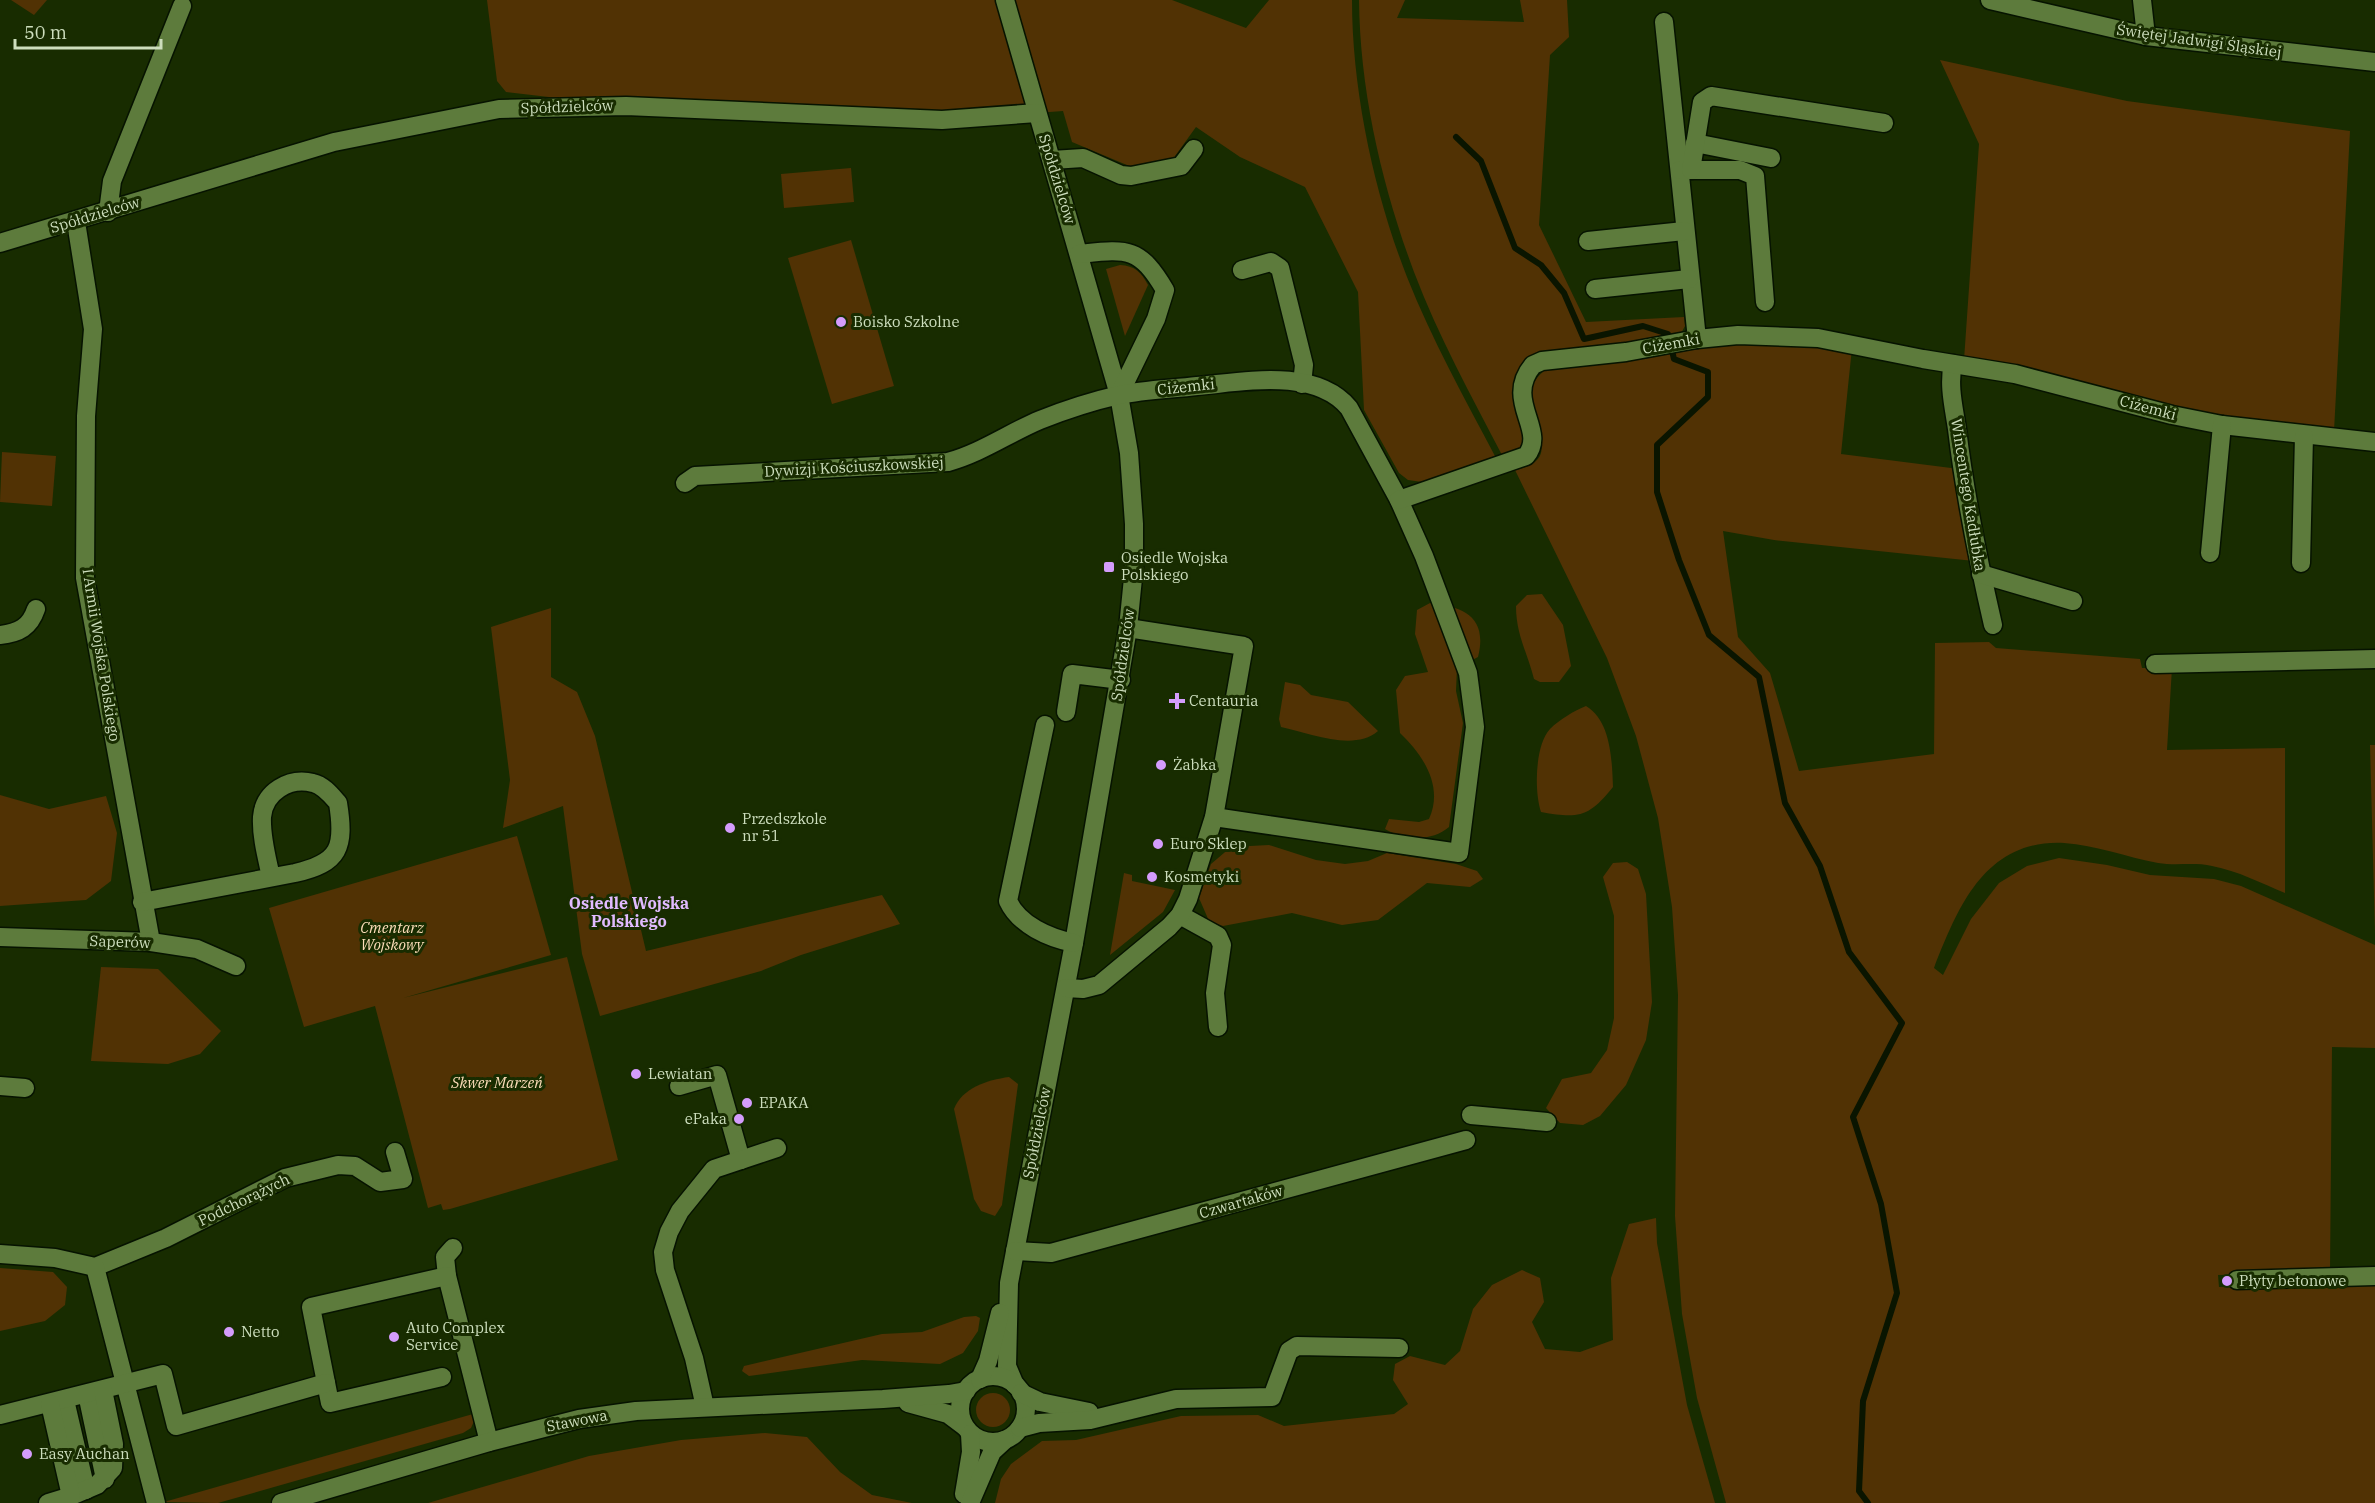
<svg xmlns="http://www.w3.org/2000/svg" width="2375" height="1503" font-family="'IBM Plex Serif',serif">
<rect width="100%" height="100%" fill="#182c00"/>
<g fill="#513204">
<polygon points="11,0 47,0 34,15"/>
<path d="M487,0H1172L1246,28L1269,0H1352C1352,90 1374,193 1407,277C1432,340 1465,399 1496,458L1422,482L1408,480L1399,473L1364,410L1358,292L1305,187L1240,157L1196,127L1170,163L1134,168L1072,142L1063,111L942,120L626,106L506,92L497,81Z"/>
<path d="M1359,0H1405L1397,18L1524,22L1520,0H1567L1569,37L1550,55L1539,225L1586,322L1684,317L1685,326L1679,337L1528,361L1523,444L1519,452L1503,457C1472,397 1438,336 1414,272C1382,186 1360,92 1359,0Z"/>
<polygon points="1940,60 2127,101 2350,131 2334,431 2224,419 1964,360 1979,144"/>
<polygon points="851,168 854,202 784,208 781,174"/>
<polygon points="851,240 894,386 832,404 788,258"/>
<path d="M1120,265C1135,266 1141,272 1148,285L1125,336L1106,269Z"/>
<path d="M1767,341L1852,348L1841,454L1959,469L1974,561L1774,540L1723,531L1738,637L1770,673L1799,771L1934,754L1935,643L1989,642L1996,648L2140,659L2142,668H2172L2167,750L2285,748V893C2261,883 2238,871 2212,866C2195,862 2175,866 2158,863C2126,857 2096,845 2064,843C1985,839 1958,907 1934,968L1943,975L1971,919L1999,883L2027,866L2059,858L2107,865L2150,875L2214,879L2241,886L2375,945V1048L2332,1047L2330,1273L2218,1275L2219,1287L2375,1282V1503H1726L1697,1398L1682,1314L1675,1216L1678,995L1672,907L1658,818L1636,736L1607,658L1515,470C1582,456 1495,404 1548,368L1703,345Z"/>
<polygon points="2,452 56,456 52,506 0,502"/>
<path d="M1542,594L1563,625L1571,666L1559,682H1540L1534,679C1527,651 1516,635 1516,606L1527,595Z"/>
<path d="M1430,603C1464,607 1488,617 1478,657L1457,668L1456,691L1463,723L1449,827C1432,842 1404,840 1385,829L1389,819L1419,822L1429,819C1444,786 1423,755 1400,733L1396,690L1405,676L1428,672L1415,634L1417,610Z"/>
<polygon points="551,608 551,677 577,692 595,736 646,951 882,895 900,924 801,955 761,971 600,1016 582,954 563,806 503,828 510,780 491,627"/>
<path d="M1285,682L1300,685L1311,695L1348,702L1378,731C1354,752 1309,733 1281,727L1279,719Z"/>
<path d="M1586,706C1611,721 1612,760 1613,787C1589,817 1579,819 1541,812C1534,791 1535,745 1550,729C1560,719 1574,711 1586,706Z"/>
<polygon points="2370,745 2375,745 2375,934"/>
<polygon points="0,795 49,809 106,796 117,833 111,881 86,900 0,906"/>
<polygon points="517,836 551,955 403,998 567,957 618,1160 450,1209 443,1210 441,1204 428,1208 375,1006 304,1027 269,908"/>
<polygon points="1269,845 1316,860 1345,864 1368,861 1387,853 1456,864 1477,871 1483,879 1470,887 1427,883 1378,920 1342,925 1292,913 1223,926 1209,921 1199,898 1211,864 1231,847"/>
<polygon points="1627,862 1638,869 1646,894 1652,1002 1646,1040 1626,1085 1600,1116 1583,1125 1560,1123 1546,1108 1562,1079 1591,1073 1607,1050 1614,1018 1614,916 1603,877 1613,863"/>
<polygon points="1124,873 1132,875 1132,881 1175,890 1163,912 1110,955"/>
<polygon points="101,967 158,969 221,1031 200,1054 168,1064 91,1061"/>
<path d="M1009,1077L1018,1084L1002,1205L995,1216L981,1211L974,1199L954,1109C962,1088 987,1080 1009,1077Z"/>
<polygon points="1656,1218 1657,1243 1687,1405 1715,1503 995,1503 1001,1479 1011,1464 1042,1441 1076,1440 1181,1416 1258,1415 1284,1426 1394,1414 1408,1404 1393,1380 1395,1364 1410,1356 1445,1365 1460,1351 1473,1309 1492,1285 1522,1270 1540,1278 1544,1302 1532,1322 1545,1349 1580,1352 1613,1340 1611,1278 1629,1224"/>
<polygon points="0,1268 53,1272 67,1287 65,1305 45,1321 0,1331"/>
<polygon points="976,1316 980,1318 978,1331 963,1353 940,1364 862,1360 749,1376 742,1371 744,1366 882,1334 922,1332 964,1317"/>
<circle cx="993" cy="1410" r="17"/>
<polygon points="473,1414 475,1419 471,1428 463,1433 218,1503 164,1502"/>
<polygon points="765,1433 807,1437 840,1472 872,1495 912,1503 428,1503 589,1456 681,1440"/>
</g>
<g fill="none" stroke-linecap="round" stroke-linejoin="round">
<polyline stroke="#0a1500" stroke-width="6" points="1456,137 1481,161 1515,248 1541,265 1564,293 1584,339 1643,326 1668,334 1674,359 1708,372 1708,397 1657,445 1657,492 1679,560 1709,635 1759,677 1785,803 1820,866 1849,952 1902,1023 1853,1117 1881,1204 1897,1293 1863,1401 1859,1491 1868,1503"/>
<defs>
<g id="minor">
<polyline points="1005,0 1119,395 1129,453 1134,524 1134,568 1128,628 1074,943 1009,1283 1007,1366 1015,1385"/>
<polyline points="1990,0 2146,36 2375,62"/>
<polyline points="2142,0 2146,36"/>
<polyline points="1664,22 1697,339"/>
<polyline points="1695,143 1771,158"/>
<polyline points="1052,160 1083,158 1121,175 1131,176 1181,166 1194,149"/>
<polyline points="1680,170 1740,170 1755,176 1765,302"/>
<polyline points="1691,170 1702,102 1711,96 1884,123"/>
<polyline points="108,212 112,181 182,6"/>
<polyline points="76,222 93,329 86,416 85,578 151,942"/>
<polyline points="1588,241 1684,231"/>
<polyline points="0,243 334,142 499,109 626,106 942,120 1037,113"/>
<path d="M1079,254C1127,249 1139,246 1165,290L1156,319L1119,395"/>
<polyline points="1242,270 1271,262 1280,268 1304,365 1302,384"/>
<polyline points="1595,289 1689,279"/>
<path d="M1953,364C1948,385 1954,408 1957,429C1965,495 1978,560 1993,625"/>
<path d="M685,483L695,476L948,462C981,453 1009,433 1040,420C1065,410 1093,401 1119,395C1144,390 1171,389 1197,386C1243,382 1315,367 1349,408L1399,500L1424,556L1468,673L1475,727L1459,853L1214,817"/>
<path d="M1399,500L1526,456C1548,430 1503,401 1533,365L1542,361L1626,352L1697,339L1738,335L1818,338L1923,359L2015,374L2172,415L2222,425L2375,442"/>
<polyline points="2210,553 2222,425"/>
<polyline points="2301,563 2304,436"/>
<polyline points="1981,574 2073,601"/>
<path d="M0,635C19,633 30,627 36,609"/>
<polyline points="2155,664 2375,659"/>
<polyline points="1066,712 1072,674 1121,680"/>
<path d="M1045,725L1008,901C1019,925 1049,938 1074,943"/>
<path d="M142,902L295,873C340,863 345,847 338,803C331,795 323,785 313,783C289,777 264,792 262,817C261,837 267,858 271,877"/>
<polyline points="1180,915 1218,936 1222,945 1215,993 1218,1027"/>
<polyline points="0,937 151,942 197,949 236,966"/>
<polyline points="1066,988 1083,989 1099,985 1169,927 1180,915 1188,899 1214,817 1244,646 1128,628"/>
<polyline points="0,1086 25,1088"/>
<polyline points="679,1086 717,1075 741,1160"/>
<polyline points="1471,1115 1547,1122"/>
<polyline points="453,1248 445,1257 447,1276 489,1442"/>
<polyline points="1015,1251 1051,1253 1466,1140"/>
<polyline points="0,1254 55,1258 95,1267 166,1238 285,1178 338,1165 355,1166 380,1182 403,1179 395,1152"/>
<polyline points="95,1267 156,1503"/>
<polyline points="2237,1280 2375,1276"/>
<circle cx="993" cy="1409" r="33"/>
<polyline points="442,1377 330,1403 311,1307 447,1276"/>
<polyline points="980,1379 988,1361 1000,1313"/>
<polyline points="1021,1393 1040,1402 1089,1412"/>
<polyline points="87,1394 105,1479"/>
<polyline points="65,1400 86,1490"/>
<polyline points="908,1403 948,1414 964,1426"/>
<polyline points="705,1407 694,1358 665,1270 663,1252 669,1232 680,1211 714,1169 777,1148"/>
<polyline points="0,1415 163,1374 176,1426 326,1383"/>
<polyline points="1020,1428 1039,1423 1090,1420 1176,1399 1272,1397 1289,1351 1297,1346 1399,1348"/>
<polyline points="964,1494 971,1452 970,1434"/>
<polyline points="71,1496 97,1485 113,1468 114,1444 103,1390"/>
<polyline points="48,1503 71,1496 50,1404"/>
<polyline points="281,1503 489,1442 579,1419 636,1411 883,1399 949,1394 966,1391"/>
<polyline points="970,1503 992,1452 1005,1440"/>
</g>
</defs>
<use href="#minor" stroke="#061300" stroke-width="21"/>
<use href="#minor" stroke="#5d7b3c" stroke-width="18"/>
</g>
<g fill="#d49cfc" stroke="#182c00" stroke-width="2">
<circle cx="841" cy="322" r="6"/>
<rect x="1103" y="561" width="12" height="12" rx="3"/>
<path d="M1174 692h6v6h6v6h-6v6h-6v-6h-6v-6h6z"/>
<circle cx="1161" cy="765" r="6"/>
<circle cx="730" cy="828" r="6"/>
<circle cx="1158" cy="844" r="6"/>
<circle cx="1152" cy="877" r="6"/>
<circle cx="636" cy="1074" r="6"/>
<circle cx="747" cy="1103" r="6"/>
<circle cx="739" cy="1119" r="6"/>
<circle cx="2227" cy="1281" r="6"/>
<circle cx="229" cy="1332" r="6"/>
<circle cx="394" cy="1337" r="6"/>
<circle cx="27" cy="1454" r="6"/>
</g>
<g text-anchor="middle" stroke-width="6" stroke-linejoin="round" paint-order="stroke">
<g font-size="15" fill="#cddebd" stroke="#182c00">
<text transform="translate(2199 41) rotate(8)" y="5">Świętej Jadwigi Śląskiej</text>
<text transform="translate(567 107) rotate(-2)" y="5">Spółdzielców</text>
<text transform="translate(1057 179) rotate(73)" y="5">Spółdzielców</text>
<text transform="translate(95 215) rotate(-17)" y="5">Spółdzielców</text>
<text transform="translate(1671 344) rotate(-10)" y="5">Ciżemki</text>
<text transform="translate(1186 387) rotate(-6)" y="5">Ciżemki</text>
<text transform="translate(2148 408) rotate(15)" y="5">Ciżemki</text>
<text transform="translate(854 467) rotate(-3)" y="5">Dywizji Kościuszkowskiej</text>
<text transform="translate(1968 495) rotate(81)" y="5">Wincentego Kadłubka</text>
<text transform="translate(101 655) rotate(81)" y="5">I Armii Wojska Polskiego</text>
<text transform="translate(1123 655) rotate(-82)" y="5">Spółdzielców</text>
<text transform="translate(120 942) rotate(2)" y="5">Saperów</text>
<text transform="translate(1037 1133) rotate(-79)" y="5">Spółdzielców</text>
<text transform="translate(244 1200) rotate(-26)" y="5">Podchorążych</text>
<text transform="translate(1241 1202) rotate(-16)" y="5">Czwartaków</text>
<text transform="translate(577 1421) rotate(-11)" y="5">Stawowa</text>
</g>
<g font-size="15" fill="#cddebd" stroke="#182c00" text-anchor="start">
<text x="853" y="327">Boisko Szkolne</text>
<text x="1121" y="563">Osiedle Wojska<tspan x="1121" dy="17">Polskiego</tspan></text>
<text x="1189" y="706">Centauria</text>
<text x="1173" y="770">Żabka</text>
<text x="742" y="824">Przedszkole<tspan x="742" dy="17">nr 51</tspan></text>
<text x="1170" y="849">Euro Sklep</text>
<text x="1164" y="882">Kosmetyki</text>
<text x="648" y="1079">Lewiatan</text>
<text x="759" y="1108">EPAKA</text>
<text x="727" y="1124" text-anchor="end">ePaka</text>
<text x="2239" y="1286">Płyty betonowe</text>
<text x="406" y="1333">Auto Complex<tspan x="406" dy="17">Service</tspan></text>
<text x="241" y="1337">Netto</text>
<text x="39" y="1459">Easy Auchan</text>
</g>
<g font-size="15" font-style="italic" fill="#fdddb9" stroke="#182c00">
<text x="392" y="933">Cmentarz<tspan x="392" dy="17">Wojskowy</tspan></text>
<text x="497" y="1088">Skwer Marzeń</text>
</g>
<g font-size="16" font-weight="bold" fill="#e1bbff" stroke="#182c00">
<text x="629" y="909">Osiedle Wojska<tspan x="629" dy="18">Polskiego</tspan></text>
</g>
</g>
<path d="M15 39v9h146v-9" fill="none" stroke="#cddebd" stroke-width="3"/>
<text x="24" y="39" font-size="18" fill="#cddebd" stroke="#182c00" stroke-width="4.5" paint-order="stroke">50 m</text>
</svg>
